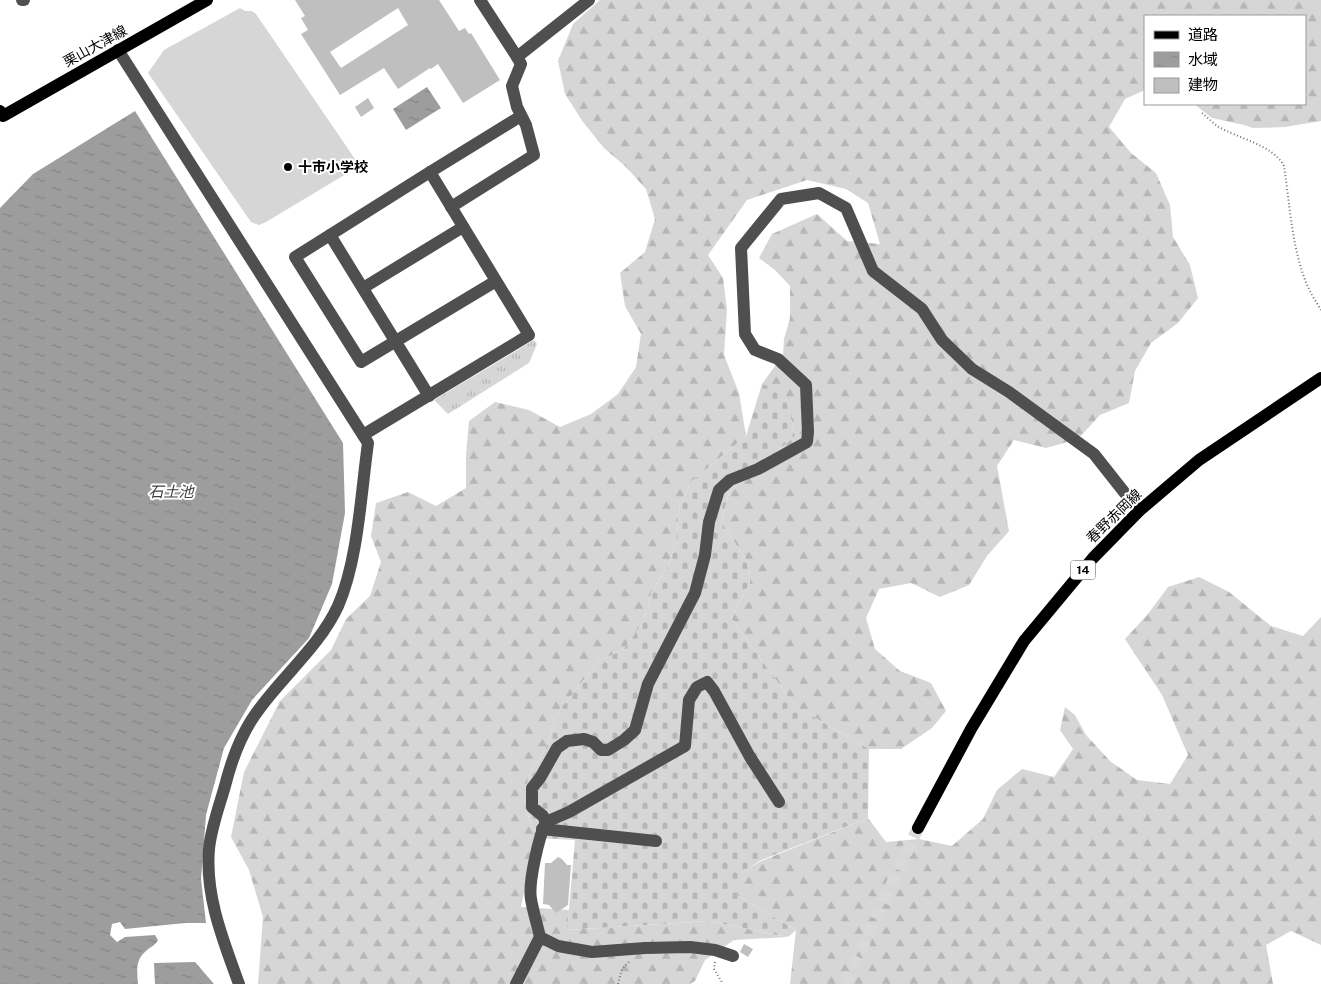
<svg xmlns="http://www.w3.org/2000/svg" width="1321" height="984" font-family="'Public Sans','Noto Sans JP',sans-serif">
<defs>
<pattern id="grass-tufts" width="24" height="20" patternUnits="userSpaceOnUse" patternTransform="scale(1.25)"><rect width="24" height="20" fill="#d6d6d6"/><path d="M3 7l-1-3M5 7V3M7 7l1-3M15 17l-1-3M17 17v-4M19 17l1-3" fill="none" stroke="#b6b6b6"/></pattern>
<pattern id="forest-firs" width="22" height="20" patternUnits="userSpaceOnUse" patternTransform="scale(1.25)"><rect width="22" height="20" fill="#d6d6d6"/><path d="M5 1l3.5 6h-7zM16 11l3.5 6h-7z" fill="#b6b6b6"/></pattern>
<pattern id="cemetery-stones" width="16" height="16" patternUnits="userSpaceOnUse" patternTransform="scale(1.25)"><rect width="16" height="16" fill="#d6d6d6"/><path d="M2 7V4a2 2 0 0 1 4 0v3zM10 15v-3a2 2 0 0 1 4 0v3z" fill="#b6b6b6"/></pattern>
<pattern id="water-ripples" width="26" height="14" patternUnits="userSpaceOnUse" patternTransform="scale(1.25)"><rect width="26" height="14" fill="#9d9d9d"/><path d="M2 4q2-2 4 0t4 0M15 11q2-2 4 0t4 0" fill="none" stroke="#858585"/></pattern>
</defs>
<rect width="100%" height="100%" fill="#fff"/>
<polygon fill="url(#grass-tufts)" points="534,340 537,344 529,363 448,414 434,400"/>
<g fill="url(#forest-firs)">
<polygon points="600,0 1321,0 1321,121 1285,127 1253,128 1244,125 1212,118 1194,104 1305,104 1305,16 1145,16 1145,90 1125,99 1109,127 1131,153 1156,173 1170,205 1173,237 1190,265 1198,298 1178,323 1151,343 1135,371 1129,403 1100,415 1078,439 1046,448 1014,440 997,466 1009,531 987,556 969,585 940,597 911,583 879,589 866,618 875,649 900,671 931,683 946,711 932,728 901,749 869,749 795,706 731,618 750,582 747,561 721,522 729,493 795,436 785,393 762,384 783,355 784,339 790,318 790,286 775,270 759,258 772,234 817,214 847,241 880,244 868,203 846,189 807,180 747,200 708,255 723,278 727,310 724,355 739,393 746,436 691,482 680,505 676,540 669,564 652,591 643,623 623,650 599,661 561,708 545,749 528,777 526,809 535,838 521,907 569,910 568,930 709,921 788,937 734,940 705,960 695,981 690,984 258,984 263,917 249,870 231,837 244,772 280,701 331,650 346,619 370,596 381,562 371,536 376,503 408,492 436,506 466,488 466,455 469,421 495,402 529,410 560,427 591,414 618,394 636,367 641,334 625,306 620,273 645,252 655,219 646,189 625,166 604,148 583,122 565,94 558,61 573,24"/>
<polygon points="1199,577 1229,592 1271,626 1303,636 1321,617 1321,945 1291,931 1266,945 1273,984 790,984 796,930 736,895 738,876 759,862 868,818 886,842 919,839 952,846 983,819 997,790 1022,769 1054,777 1073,749 1060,730 1065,707 1075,715 1086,735 1110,761 1137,780 1170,784 1188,755 1162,695 1125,639 1148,614 1168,587"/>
</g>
<polygon fill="url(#cemetery-stones)" points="762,384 785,392 795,436 729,493 721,522 747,561 750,582 731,618 795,706 869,749 868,818 759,861 739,876 736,895 796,930 788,937 709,921 567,930 575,840 535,838 526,809 528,777 545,749 561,708 599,661 623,650 643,623 652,591 669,564 676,540 680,505 691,482 746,436"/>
<polygon fill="#d6d6d6" points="240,8 245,11 252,11 256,14 357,162 355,168 351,171 266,222 259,225 251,222 148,73 164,50"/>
<g fill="url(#water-ripples)">
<polygon points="427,87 441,108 406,130 393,109"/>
<path d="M135,111L343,443L345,513L332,584L309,638L252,700L224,748L206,815L201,879L206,923H185L125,929L120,922L112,924L110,935L117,942L125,937L155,935L158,940C155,946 151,946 146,951C135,960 137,971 138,984H0V208L33,174Z"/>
<polygon points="195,962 214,984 155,984 154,963"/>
</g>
<g fill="#bfbfbf" fill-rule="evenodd">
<path d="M295,0H439L459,31L465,28L469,34L471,33L500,80L463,103L438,64L431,69L430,68L398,89L384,68L340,95L301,34L308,30L301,18L305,16ZM398,8L408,25L341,68L330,52Z"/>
<polygon points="368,98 374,108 361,117 355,107"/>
<polygon points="558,857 562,859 567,865 571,865 568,905 556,913 549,905 543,904 545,863 551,863"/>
<polygon points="744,944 753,949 748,957 740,952"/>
</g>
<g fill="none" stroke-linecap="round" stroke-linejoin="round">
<polyline stroke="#d9d9d9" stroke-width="12" stroke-dasharray="12 6" stroke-linecap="butt" points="845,984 918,828"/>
<g stroke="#717171" stroke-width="2" stroke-dasharray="1 2.5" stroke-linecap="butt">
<path d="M1202,113C1207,117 1212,122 1217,126C1237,138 1273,145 1284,166C1290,205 1292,253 1309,289C1312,296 1317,303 1321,310"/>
<polyline points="715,962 714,969 723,984"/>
<polyline points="618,984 622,969 630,961"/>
</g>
<g stroke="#4f4f4f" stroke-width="12">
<polyline points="22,0 24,0"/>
<polyline points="480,0 517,57 589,0"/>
<path d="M118,50L368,443C361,493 358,561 338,606C320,645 285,674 260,708C242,731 232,758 225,786C219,807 211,828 209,849C205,896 223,940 239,984"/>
<polyline points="430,172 521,116"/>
<polyline points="451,207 534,155 526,125 517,107 512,86 521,64 517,57"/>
<polyline points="330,235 429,396"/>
<polyline points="363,288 463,227"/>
<polyline points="363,435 529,335 430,172 295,257 361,362 496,281"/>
<polyline points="546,822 543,816 532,807 532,788 540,778 557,748 567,741 584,739 593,742 601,750 608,750 624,740 635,730 648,684 695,593 705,555 709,522 719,490 730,480 758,469 807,442 808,432 806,385 778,359 755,350 745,334 741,248 781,199 819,193 846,208 873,271 922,309 942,340 972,369 1009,392 1094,454 1139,511"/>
<polyline points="542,829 656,841"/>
<polyline points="540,937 558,946 592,952 645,948 690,947 715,950 733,956"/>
<path d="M516,984L540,937C537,924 533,911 531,899C528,883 539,836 546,822L569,812L685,746L689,700L697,687L707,682L714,691L750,757L779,802"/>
</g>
<g stroke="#000" stroke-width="12">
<polyline points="0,111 3,116 207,0"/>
<polyline points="918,828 971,729 1024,641 1093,558 1139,511 1199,460 1321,378"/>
</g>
</g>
<circle fill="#000" stroke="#fff" stroke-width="2" cx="288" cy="167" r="5"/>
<g text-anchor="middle" stroke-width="4" stroke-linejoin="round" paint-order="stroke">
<rect fill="#fff" stroke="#4c4c4c" stroke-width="1" x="1070.5" y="560.5" width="25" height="19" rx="4"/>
<g font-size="12" font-weight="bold" fill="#000">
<text x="1083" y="574">14</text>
</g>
<g font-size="14" fill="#000" stroke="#fff">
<text transform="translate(95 46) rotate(-29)" y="5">栗山大津線</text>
<text transform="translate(1114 516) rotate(-44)" y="5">春野赤岡線</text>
</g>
<g font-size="14" font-weight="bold" fill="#000" stroke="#fff" text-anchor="start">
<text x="298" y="172">十市小学校</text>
</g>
<g font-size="15" font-style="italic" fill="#3e3e3e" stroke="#fff">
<text x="171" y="497">石土池</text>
</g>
</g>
<rect x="1144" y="15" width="162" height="90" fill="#ffffff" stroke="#999999"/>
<rect x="1154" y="31" width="25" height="8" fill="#000000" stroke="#999999"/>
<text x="1188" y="40" font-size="15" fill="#000000">道路</text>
<rect x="1154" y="52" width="25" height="15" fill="url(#water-ripples)" stroke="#999999"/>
<text x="1188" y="65" font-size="15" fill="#000000">水域</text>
<rect x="1154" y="78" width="25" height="15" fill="#bfbfbf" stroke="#999999"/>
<text x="1188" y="90" font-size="15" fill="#000000">建物</text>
</svg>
